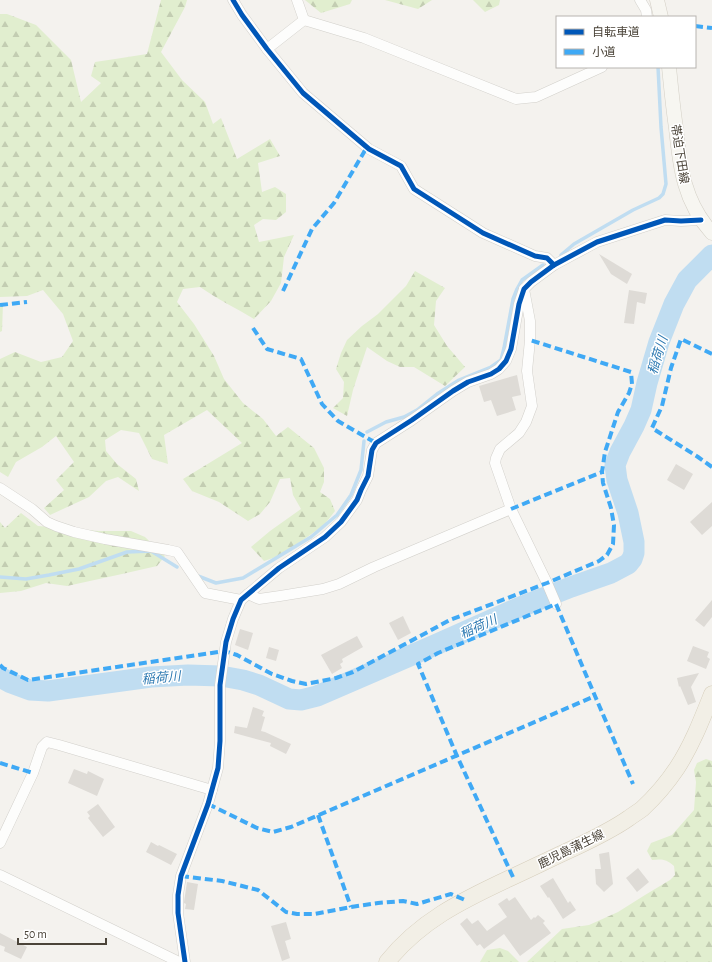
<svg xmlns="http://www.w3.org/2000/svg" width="712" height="962" font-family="'Alegreya Sans','Noto Sans JP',sans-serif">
<defs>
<pattern id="forest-firs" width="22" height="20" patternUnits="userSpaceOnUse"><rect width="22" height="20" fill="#e1eecf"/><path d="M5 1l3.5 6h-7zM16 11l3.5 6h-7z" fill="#c3cdb2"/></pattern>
</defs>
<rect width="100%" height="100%" fill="#f4f2ee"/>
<g fill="url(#forest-firs)">
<path d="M161,0H187L185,7L161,52L182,80L205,102L213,124L221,118L237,159L270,139L280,156L258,163L262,192L275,187L286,194V212L276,220L263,219L254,225L259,242L294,235L284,257L281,283L271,301L254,319C236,308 217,299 200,287L183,289L177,302L194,324L214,356L224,379L243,403L263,419L276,436L288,427L314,448L324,468V482L320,492L330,499L335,511L324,525L282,555L264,561L251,547L270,531L301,509L293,495L290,478L280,479L270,502L260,514L248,521L219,502L192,491L183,479L242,443L207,410L164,435L168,464L152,459L139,433L121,430L105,440L106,451L117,464L136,479L139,491L118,477L106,481L89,497L50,515L44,508L64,490L56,480L74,462L56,436L42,447L16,462L8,477L0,472V359L15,352L41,362L62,357L73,341L63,314L43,290L27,296L0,297V14H7L36,25L71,60L81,102L101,83L91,76L95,62L115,59L147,54Z"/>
<polygon points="305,0 352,0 350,4 321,13"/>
<polygon points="385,0 432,0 418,9"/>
<polygon points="473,0 500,0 499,5 485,12"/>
<polygon points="415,271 445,288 436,301 434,325 447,346 465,367 445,386 414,367 400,367 387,361 367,347 353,390 347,416 333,408 343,398 344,382 336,369 341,353 347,340 362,326 378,314 406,286"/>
<polygon points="0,304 3,304 2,331 0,332"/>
<polygon points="21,513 38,526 99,531 131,531 145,537 165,556 157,566 122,574 67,586 46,583 21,591 0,593 0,522 5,528"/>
<path d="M706,759L712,761V962H527L562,929L589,925L618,912L645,895L670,880L675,875L674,866C666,859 662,859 652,860L647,851L651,843L672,835L694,810L696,782L694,770L697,763Z"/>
<polygon points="500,948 508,951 519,962 480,962 487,950"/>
</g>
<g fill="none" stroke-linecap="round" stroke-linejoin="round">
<g stroke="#c0ddf1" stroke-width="3.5">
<polyline points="561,255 574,244 633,210 659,198 663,194 666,184 661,127 658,67"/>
<polyline points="367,432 386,422 404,417 417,410 437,394 459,380 491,367 501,360 504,348 513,299 517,289 522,280 543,265"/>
<polyline points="198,576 216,583 243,578 311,537 337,515 351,495 361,470 364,441"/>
<polyline points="0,577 26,579 49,575 79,569 127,552 151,551 177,567"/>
</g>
<polyline stroke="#c0ddf1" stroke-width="21" points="0,677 11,683 30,690 48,691 151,677 188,675 221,676 243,680 259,685 289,699 301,700 317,696 435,645 518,608 571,587 611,573 628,564 632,559 634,553 634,542 628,513 617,480 615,465 620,452 634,426 641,410 647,383 659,342 674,304 687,280 712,255"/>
</g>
<g fill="#dedbd6">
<polygon points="599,254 632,274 627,284 611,274"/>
<polygon points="629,290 647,293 645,304 637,302 634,324 624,323"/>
<polygon points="517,375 521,395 512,397 516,410 497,416 491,400 484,402 479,386"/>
<polygon points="676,464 693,474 684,490 667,480"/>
<polygon points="712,502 712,526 702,535 690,522"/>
<polygon points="712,600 712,617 704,627 695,620"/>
<polygon points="403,616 411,633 398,640 389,623"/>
<polygon points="240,629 253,633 248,650 235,645"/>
<polygon points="357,636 363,647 342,659 343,662 340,664 342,668 332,674 321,655"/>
<polygon points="693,646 709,652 707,657 710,659 706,669 687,661"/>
<polygon points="269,647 279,650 276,661 266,658"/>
<polygon points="699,673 691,687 696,702 688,705 680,686 679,687 677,678"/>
<polygon points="253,707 264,711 262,716 265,717 261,731 265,732 291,744 286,754 270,746 271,743 234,733 235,726 247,728"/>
<polygon points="74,769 87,774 88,771 104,779 97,796 68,783"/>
<polygon points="98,804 115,827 103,837 88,818 90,816 87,812"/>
<polygon points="151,842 158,846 159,845 177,854 171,865 146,852"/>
<polygon points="609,852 613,884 604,892 596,884 595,869 601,869 599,854"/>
<polygon points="638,868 649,882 637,892 626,878"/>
<polygon points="553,878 568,903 570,901 576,910 563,919 549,897 548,898 540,886"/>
<polygon points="187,882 198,884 194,910 185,909 186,904 184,903 184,902"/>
<polygon points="515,897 531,920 534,917 535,918 538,915 545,921 543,923 551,933 520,956 504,934 484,949 480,944 477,946 460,924 467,918 472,924 478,920 487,931 507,917 498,904 507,898 509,901"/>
<polygon points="286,922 291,939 285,941 290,958 282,961 271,926"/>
<polygon points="0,933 27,947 21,959 4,951 5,947 0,945"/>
</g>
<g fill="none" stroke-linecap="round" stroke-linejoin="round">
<defs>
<g id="minor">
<polyline points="233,0 242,15 267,49 303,93 369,149 401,166 414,189 483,233 535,256 547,258 554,265"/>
<polyline points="297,0 304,20"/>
<polyline points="640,0 646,10 647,17"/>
<polyline points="267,49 304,20 364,38 516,99 536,97 602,67"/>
<polyline points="524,289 530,321 530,340 527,371 532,406 526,422 519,433 500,449 496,458 495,463 511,509 547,583 556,604"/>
<polyline points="0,488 32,509 47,522 56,526 74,532 105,539 168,550 177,552 205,593 241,600"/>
<polyline points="248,594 259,599 280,596 323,589 339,584 374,567 511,509"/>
<polyline points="0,843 33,773 42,747 47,742 59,745 212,790"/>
<polyline points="0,875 179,962"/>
<polyline points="185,962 178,913 178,895 181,876 208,804 218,768 220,741 220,685 226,642 233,619 241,600 279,568 325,537 341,522 357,500 361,490 368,476 372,450 376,443 412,420 453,391 468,382 491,374 499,369 506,361 511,349 519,304 524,289 531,282 554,265 597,242 665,220 681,221 701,220"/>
</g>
<g id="secondary">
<polyline points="657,0 661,17"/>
<path d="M669,67C671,87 673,108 676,128C680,168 684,202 712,233"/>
</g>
<path id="primary" d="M387,962C420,921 461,901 508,879C530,869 552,858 574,848C593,839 612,830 629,818C633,815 638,812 642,809C655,797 667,783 677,768C692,745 702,719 712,694"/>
</defs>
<use href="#minor" stroke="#d2d0cb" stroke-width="11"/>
<use href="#secondary" stroke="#d3cfc5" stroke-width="15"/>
<use href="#primary" stroke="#d6cebb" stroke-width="17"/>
<use href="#minor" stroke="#fdfdfc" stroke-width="10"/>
<use href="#secondary" stroke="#f7f6f1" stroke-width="14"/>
<use href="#primary" stroke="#f2efe6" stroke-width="16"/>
<g stroke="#3fa9f5" stroke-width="4" stroke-dasharray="8 4" stroke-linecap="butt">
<polyline points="695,26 712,28"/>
<polyline points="283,291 312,229 334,203 367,147"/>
<polyline points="0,305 27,302"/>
<polyline points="253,328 267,349 301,359 322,404 338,421 376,443"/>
<polyline points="712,354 681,339 671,368 662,406 652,428 698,457 712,467"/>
<polyline points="511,509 602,472"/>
<polyline points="0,665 3,668 28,680 225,651 237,655 272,674 292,681 306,684 336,678 353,672 450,620 547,583 599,561 607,555 613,544 614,525 611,508 603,483 602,472 605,452 618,412 629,393 632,384 631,372 530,340"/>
<polyline points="0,763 33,773"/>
<polyline points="208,804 257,828 273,832 291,827 595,696"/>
<polyline points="318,815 351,907"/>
<polyline points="181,876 222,881 258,890 286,912 297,914 314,914 351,907 378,903 403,901 417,904 451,894 465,900"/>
<polyline points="513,877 457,756 418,664 438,653 556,604 595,696 633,784"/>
</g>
<defs>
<g id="cycleway">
<polyline points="233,0 242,15 267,49 303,93 369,149 401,166 414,189 483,233 535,256 547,258 554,265"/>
<polyline points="185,962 178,913 178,895 181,876 208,804 218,768 220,741 220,685 226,642 233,619 241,600 279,568 325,537 341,522 357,500 361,490 368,476 372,450 376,443 412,420 453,391 468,382 491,374 499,369 506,361 511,349 519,304 524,289 531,282 554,265 597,242 665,220 681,221 701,220"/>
</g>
</defs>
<use href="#cycleway" stroke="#fff" stroke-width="8"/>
<use href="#cycleway" stroke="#0057b8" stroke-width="5"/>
</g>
<g text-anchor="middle" stroke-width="3" stroke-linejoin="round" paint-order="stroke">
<g font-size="12" fill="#4b4439" stroke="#fff">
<text transform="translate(680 154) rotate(81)" y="4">帯迫下田線</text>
<text transform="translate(571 849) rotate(-26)" y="4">鹿児島蒲生線</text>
</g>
<g font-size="13" font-style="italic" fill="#2e7ab2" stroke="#fff">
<text transform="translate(657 355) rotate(-73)" y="5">稲荷川</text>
<text transform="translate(478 626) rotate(-24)" y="5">稲荷川</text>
<text transform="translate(161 677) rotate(-5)" y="5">稲荷川</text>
</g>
</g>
<rect x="556" y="16" width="140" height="52" fill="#ffffff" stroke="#b7b4b0"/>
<rect x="564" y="29" width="20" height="6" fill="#0057b8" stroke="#b7b4b0"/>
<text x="592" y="36" font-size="12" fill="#4b4439">自転車道</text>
<rect x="564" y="49" width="20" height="6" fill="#3fa9f5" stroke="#b7b4b0"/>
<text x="592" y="56" font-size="12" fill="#4b4439">小道</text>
<path d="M18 938v6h88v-6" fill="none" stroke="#4b4439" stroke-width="2"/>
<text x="24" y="938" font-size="12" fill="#4b4439" stroke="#ffffff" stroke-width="3" paint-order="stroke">50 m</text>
</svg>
